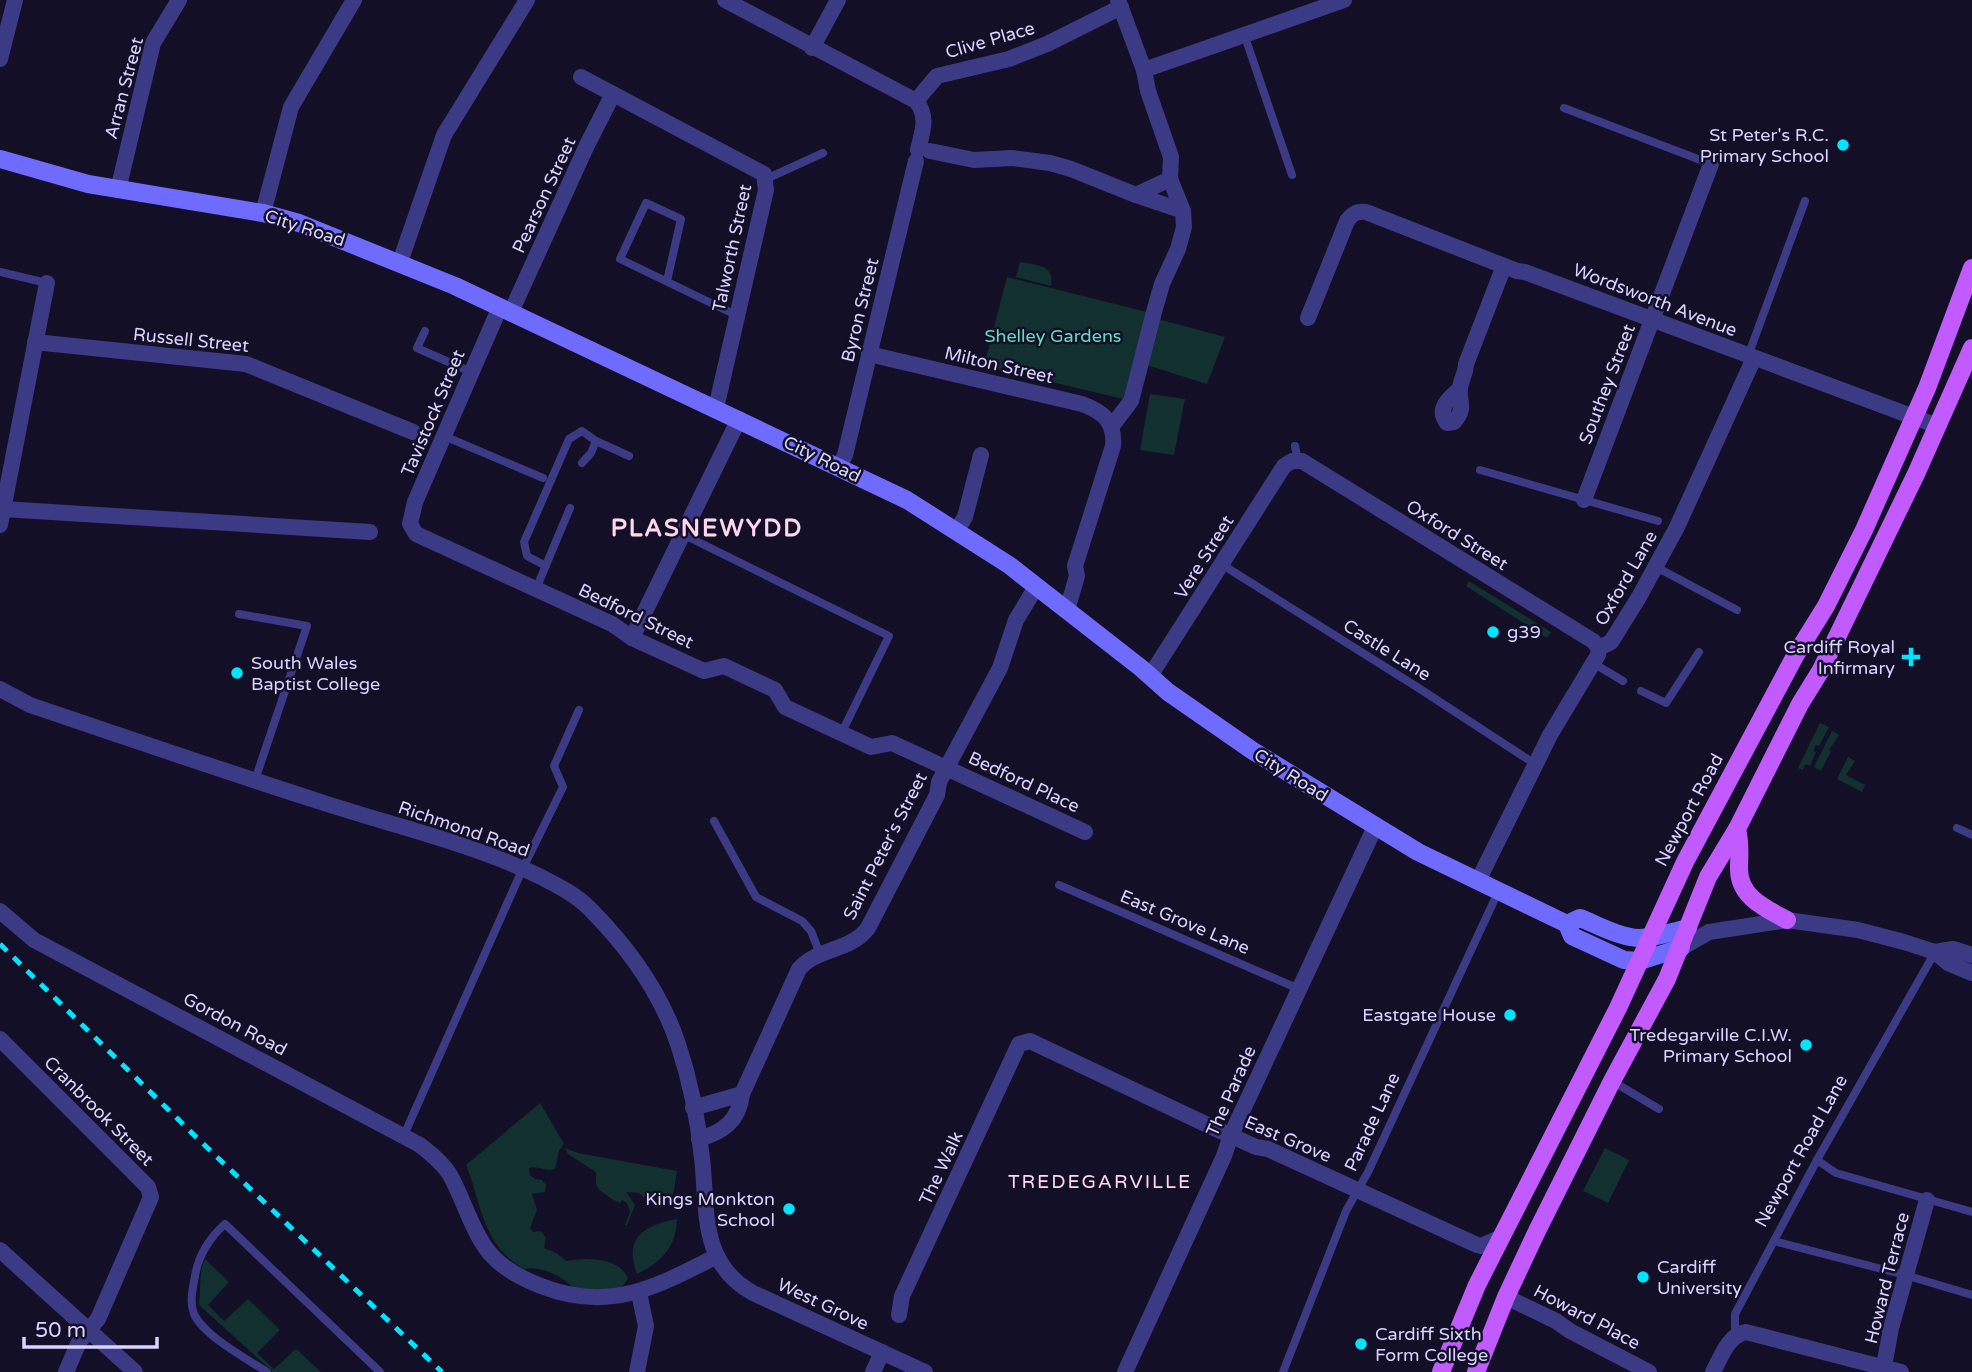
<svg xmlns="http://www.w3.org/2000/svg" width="1972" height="1372" font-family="'Varela Round',sans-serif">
<rect width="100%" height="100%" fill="#130f26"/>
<g fill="#12302f">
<path d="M1020,262C1037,265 1055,265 1051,286L1016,277Z"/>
<polygon points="1007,277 1147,312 1123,399 984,366"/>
<polygon points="1158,319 1225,337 1207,384 1147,365"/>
<polygon points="1150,394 1185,399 1174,455 1140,450"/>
<polygon points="1469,581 1551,632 1547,638 1466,586"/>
<polygon points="1820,723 1829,727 1819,746 1816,745 1813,751 1816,752 1810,766 1805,764 1803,770 1798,768"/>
<polygon points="1832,731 1839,735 1829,750 1831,751 1821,771 1814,767"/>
<polygon points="1848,757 1855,761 1846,775 1865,785 1862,792 1837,779"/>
<path d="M540,1103L564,1144L559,1151L555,1169C545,1172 537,1165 529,1168L530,1175L535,1179L542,1180L546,1185L545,1192L532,1194L537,1210L530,1228L533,1232L541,1231L546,1238L544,1248L556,1253L566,1261C585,1257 621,1257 628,1279C617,1298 594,1291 575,1290C565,1277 540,1265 524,1269C482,1245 482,1205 466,1165Z"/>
<path d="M565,1148L578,1153L677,1171L672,1202L667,1206L655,1208L639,1193L626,1192L635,1205L627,1225H625L630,1213L627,1203L622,1200L620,1203C614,1200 598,1192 596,1184C595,1180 597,1176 596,1172L568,1154Z"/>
<polygon points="1605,1148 1629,1160 1608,1203 1583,1191"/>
<path d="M677,1219C676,1248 661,1262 637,1274C623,1237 645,1225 677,1219Z"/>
<polygon points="205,1259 229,1282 208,1305 224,1321 248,1299 280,1330 257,1353 274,1369 296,1349 321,1372 273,1372 199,1305 201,1271"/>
</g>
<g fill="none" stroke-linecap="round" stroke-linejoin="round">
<g stroke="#3d3a85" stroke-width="8">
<polyline points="1244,34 1292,175"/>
<polyline points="1564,108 1711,164"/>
<polyline points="766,179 823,153"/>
<polyline points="0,272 47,283"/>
<path d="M667,281L681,219L646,203L620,259C659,278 699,297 738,316"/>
<polyline points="425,331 417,348 471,372"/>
<polyline points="1748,356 1805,201"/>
<polyline points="444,436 543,478"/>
<polyline points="1295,446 1298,461"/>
<polyline points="582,463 591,453 596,441"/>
<polyline points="1480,470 1658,521"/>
<polyline points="682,534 889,636 841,734"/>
<polyline points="1224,562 1229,569 1417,687 1535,764"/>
<polyline points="546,566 527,556 524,542 569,439 582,431 596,441 629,456"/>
<polyline points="1656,567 1737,610"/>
<polyline points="536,589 570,508"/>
<polyline points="239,614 307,626 255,780"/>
<polyline points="1593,663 1623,681"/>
<polyline points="1641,691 1666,703 1699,652"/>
<polyline points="714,821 756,897 802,921 811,931 820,954"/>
<polyline points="1957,828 1972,835"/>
<polyline points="1059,885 1299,989"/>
<polyline points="1612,1081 1659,1109"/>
<polyline points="404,1135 523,868 563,787 554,766 579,710"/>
<polyline points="1817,1160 1836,1173 1972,1212"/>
<polyline points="1774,1241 1905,1275 1972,1295"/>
<polyline points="1735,1336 1735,1314 1817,1160 1935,952"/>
<path d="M267,1372C247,1359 204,1336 194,1314C189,1302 193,1288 195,1276C198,1256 210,1237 225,1224L380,1372"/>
<polyline points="1283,1372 1346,1211 1368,1172 1499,890"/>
</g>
<g stroke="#3d3a85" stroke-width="16">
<path d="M725,0L916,101C929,117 922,132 918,150"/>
<polyline points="812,48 838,0"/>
<polyline points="0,59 15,0"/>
<polyline points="1144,70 1344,0"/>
<polyline points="581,77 764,174 766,190 716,408"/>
<polyline points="916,101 937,76 1009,59 1047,44 1121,7"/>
<polyline points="930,151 974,160 1012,158 1050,163 1071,169 1136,195 1170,179"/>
<polyline points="118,190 153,43 179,0"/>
<polyline points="1136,195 1183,211"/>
<polyline points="263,213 291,107 354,0"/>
<polyline points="400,262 444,135 527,0"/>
<polyline points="500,307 415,502 410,524 416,534 612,624 632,638 704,671 724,666 775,690 785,707 871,747 892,743 1085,832"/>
<polyline points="511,312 587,145 613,94"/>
<path d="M1308,318L1347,221C1353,213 1357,211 1366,212L1517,271L1525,272L1938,426"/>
<polyline points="35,342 246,364 413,432"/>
<path d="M869,354L1082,404C1104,412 1115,422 1113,446L1075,566L1077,576L1067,610"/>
<path d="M1460,389C1449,398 1436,409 1447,423L1454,422C1467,407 1458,403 1460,388C1461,379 1466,373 1466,364L1504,266"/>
<polyline points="1112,426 1131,401 1154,312 1162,284 1178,249 1184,227 1183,211 1170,179 1171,157 1148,91 1144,70 1118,0"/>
<polyline points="839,467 845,455 916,161"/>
<polyline points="1584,500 1711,164"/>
<polyline points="3,509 370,532"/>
<polyline points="0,525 47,283"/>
<polyline points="957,530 965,517 981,455"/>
<polyline points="632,638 739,419"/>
<polyline points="1599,648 1611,642 1639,597 1677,527 1754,358"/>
<polyline points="1150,676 1284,466 1292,461 1302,461 1593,641 1599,648"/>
<path d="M0,689L30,705C127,738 224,771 321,802C394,826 471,843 541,877C558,886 575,894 589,908C627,946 661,993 678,1044C690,1080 698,1120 702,1158C708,1210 699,1263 753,1293L925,1372"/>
<polyline points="1478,881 1550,735 1598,655 1599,648"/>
<path d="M0,911L34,940L420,1145C431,1154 443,1163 450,1175C463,1198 470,1225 485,1247C498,1266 520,1278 541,1286C610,1313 656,1287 717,1256"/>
<polyline points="1681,948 1709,932 1787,920 1858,930 1904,942 1935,952 1948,963 1972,973"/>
<polyline points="1935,952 1953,949 1972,955"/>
<polyline points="0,1039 148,1187 151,1197 98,1319 79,1342 66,1372"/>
<polyline points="693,1108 742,1094"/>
<path d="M699,1139C723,1132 739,1121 742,1094L799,969C818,947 850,952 868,928L937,795L939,782L1000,668L1016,620L1036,587"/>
<polyline points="0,1250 135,1372"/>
<polyline points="1506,1297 1556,1321 1570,1331 1649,1372"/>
<polyline points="899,1315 902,1296 1019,1044 1030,1041 1214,1128 1256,1147 1268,1149 1477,1245 1481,1246 1499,1238"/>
<polyline points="1884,1366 1891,1328 1927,1200"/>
<polyline points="637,1372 646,1326 639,1293"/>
<polyline points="873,1372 882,1352"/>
<polyline points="1125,1372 1224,1156 1231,1135 1375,827"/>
<path d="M1713,1372C1721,1357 1728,1335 1746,1332L1901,1372"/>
</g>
<g stroke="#6f6bff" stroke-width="18">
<polyline points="0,159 88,184 263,213 299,223 455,286 907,500 1009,565 1141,668 1168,692 1253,751 1418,852 1567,924 1572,936 1624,960 1640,961 1681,948"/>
<path d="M1567,924L1580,918C1598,925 1619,937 1639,938C1655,938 1672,932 1688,928"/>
</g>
<g stroke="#c25bff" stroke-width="18">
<path d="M1737,829C1741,846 1739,853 1739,869C1739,897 1765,908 1787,920"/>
<polyline points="1441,1372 1477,1285 1618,1008 1685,862 1795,656 1826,606 1864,530 1927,388 1972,268"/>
<polyline points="1476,1372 1506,1297 1537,1231 1612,1081 1667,979 1708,877 1737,829 1800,704 1821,670 1916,474 1972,348"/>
</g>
<polyline stroke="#00e5ff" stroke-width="5" stroke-dasharray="10 9" stroke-linecap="butt" points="0,944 194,1135 442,1372"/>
</g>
<g fill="#00e5ff" stroke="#130f26" stroke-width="2.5">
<circle cx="1843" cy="145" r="7"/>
<circle cx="1493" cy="632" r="7"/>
<path d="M1907.5 646.5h7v7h7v7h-7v7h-7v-7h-7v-7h7z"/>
<circle cx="237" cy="673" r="7"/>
<circle cx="1510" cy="1015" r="7"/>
<circle cx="1806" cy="1045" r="7"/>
<circle cx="789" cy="1209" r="7"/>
<circle cx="1643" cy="1277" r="7"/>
<circle cx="1361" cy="1344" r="7"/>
</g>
<g text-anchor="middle" stroke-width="5" stroke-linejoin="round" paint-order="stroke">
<g font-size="18" fill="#d9d4ff" stroke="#130f26">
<text transform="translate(990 40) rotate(-16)" y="6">Clive Place</text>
<text transform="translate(124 88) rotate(-75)" y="6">Arran Street</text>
<text transform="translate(544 195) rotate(-65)" y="6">Pearson Street</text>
<text transform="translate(305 228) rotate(18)" y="6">City Road</text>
<text transform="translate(732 248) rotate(-78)" y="6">Talworth Street</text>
<text transform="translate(1655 300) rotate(21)" y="6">Wordsworth Avenue</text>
<text transform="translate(860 310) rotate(-76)" y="6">Byron Street</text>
<text transform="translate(191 340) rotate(6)" y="6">Russell Street</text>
<text transform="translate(999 365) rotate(13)" y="6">Milton Street</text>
<text transform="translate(1607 384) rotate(-69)" y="6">Southey Street</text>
<text transform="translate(433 413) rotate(-67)" y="6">Tavistock Street</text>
<text transform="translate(822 459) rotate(26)" y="6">City Road</text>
<text transform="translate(1457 535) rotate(32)" y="6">Oxford Street</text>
<text transform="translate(1204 557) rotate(-58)" y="6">Vere Street</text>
<text transform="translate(1626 578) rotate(-60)" y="6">Oxford Lane</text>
<text transform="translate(636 616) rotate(26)" y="6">Bedford Street</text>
<text transform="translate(1387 650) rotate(32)" y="6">Castle Lane</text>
<text transform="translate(1291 775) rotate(32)" y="6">City Road</text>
<text transform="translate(1024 782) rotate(25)" y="6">Bedford Place</text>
<text transform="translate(1689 810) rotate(-62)" y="6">Newport Road</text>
<text transform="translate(464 829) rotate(19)" y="6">Richmond Road</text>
<text transform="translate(885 846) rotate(-63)" y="6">Saint Peter's Street</text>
<text transform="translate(1185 922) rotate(23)" y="6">East Grove Lane</text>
<text transform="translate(235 1024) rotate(28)" y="6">Gordon Road</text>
<text transform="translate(1231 1091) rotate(-66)" y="6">The Parade</text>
<text transform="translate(99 1111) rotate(45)" y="6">Cranbrook Street</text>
<text transform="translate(1372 1122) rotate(-65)" y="6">Parade Lane</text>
<text transform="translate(1288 1139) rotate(23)" y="6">East Grove</text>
<text transform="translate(1801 1151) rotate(-61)" y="6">Newport Road Lane</text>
<text transform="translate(941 1168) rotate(-65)" y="6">The Walk</text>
<text transform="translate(1887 1278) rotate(-76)" y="6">Howard Terrace</text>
<text transform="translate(823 1304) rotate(25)" y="6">West Grove</text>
<text transform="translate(1587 1317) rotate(28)" y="6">Howard Place</text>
</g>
<g font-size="18" fill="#d9d4ff" stroke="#130f26" text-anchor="end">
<text x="1829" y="141">St Peter's R.C.<tspan x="1829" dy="21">Primary School</tspan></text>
<text x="1507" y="638" text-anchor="start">g39</text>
<text x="1895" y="653">Cardiff Royal<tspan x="1895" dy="21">Infirmary</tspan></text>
<text x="251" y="669" text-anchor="start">South Wales<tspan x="251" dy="21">Baptist College</tspan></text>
<text x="1496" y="1021">Eastgate House</text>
<text x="1792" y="1041">Tredegarville C.I.W.<tspan x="1792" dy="21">Primary School</tspan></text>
<text x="775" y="1205">Kings Monkton<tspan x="775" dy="21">School</tspan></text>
<text x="1657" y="1273" text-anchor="start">Cardiff<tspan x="1657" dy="21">University</tspan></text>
<text x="1375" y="1340" text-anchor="start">Cardiff Sixth<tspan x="1375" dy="21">Form College</tspan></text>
</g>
<g font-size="18" fill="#5fe0c0" stroke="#130f26">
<text x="1053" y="342">Shelley Gardens</text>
</g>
<g font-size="19" letter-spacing="2" fill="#ffd6f0" stroke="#130f26">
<text x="1100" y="1188">TREDEGARVILLE</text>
</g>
<g font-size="24" font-weight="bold" letter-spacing="2" fill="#ffd6f0" stroke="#130f26">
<text x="707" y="536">PLASNEWYDD</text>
</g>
</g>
<path d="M24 1337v10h133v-10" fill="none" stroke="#d9d4ff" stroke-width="3.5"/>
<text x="35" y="1337" font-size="21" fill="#d9d4ff" stroke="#130f26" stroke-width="5" paint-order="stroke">50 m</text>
</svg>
